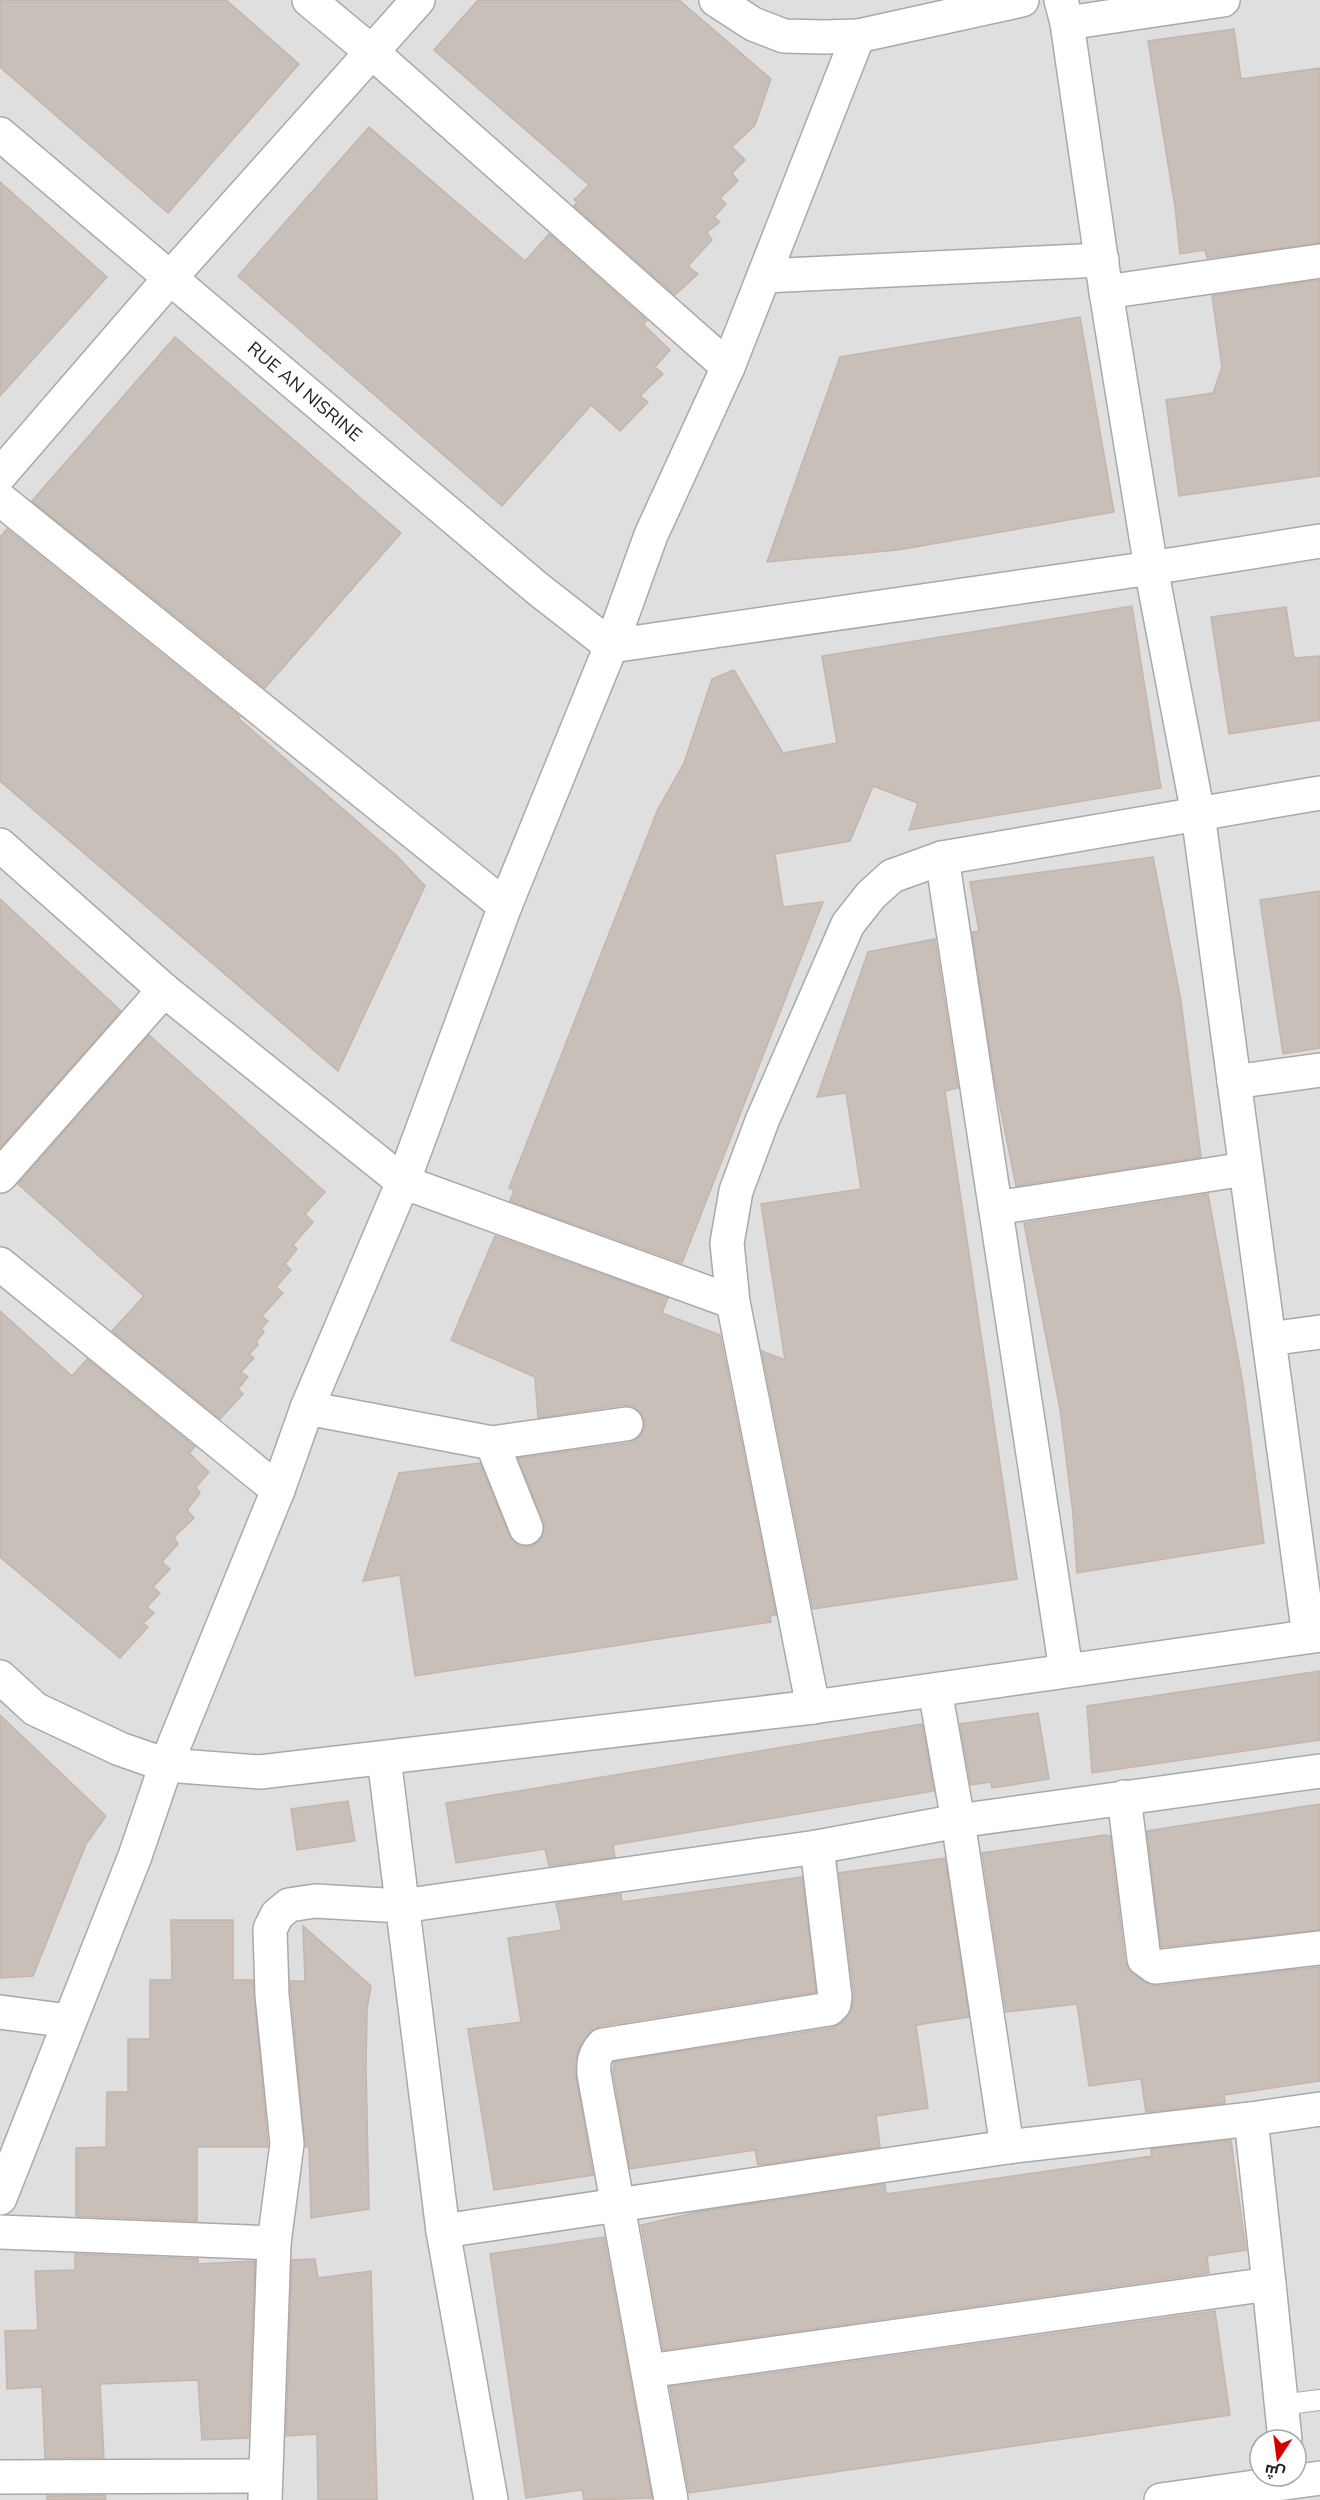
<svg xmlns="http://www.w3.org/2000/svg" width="1320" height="2500" font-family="Mulish,Cairo,sans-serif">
<rect width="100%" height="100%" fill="#f2efe9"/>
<path fill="#e0dfdf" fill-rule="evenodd" d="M0,0H1320V2500H0ZM1260,2440H1296V2476H1260Z"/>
<g fill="#c7bfb8" stroke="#c4b6ab" stroke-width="1.5">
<polygon points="0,0 226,0 299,64 168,213 0,67"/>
<polygon points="478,0 679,0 771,79 755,125 732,147 745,160 732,173 738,181 720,198 726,204 714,217 720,222 707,232 712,240 688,266 698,274 675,295 574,206 577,202 574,200 589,185 434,50"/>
<polygon points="1234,29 1241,79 1320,68 1320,243 1207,258 1205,250 1180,254 1175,207 1148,41"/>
<polygon points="369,127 525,261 549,234 647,321 643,324 670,350 655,367 663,374 640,396 648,402 620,431 591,405 502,506 238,276"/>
<polygon points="0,182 107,277 0,396"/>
<polygon points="1320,280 1320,476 1179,496 1166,400 1213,393 1222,367 1212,296"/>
<polygon points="1080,317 1114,512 898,550 767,562 840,357"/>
<polygon points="175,337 401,533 265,688 32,501"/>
<polygon points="7,529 240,717 238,718 396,855 425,886 338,1071 0,781 0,537"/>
<polygon points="1132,606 1161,788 909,830 918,803 873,786 850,841 775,854 783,907 823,902 682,1263 510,1201 514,1190 509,1188 658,809 684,763 712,679 734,670 783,753 837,743 822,656"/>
<polygon points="1286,607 1294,658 1320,656 1320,720 1229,734 1211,617"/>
<polygon points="1153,857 1181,1001 1201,1157 1016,1186 995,1082 972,932 979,931 970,882"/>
<polygon points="1320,891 1320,1048 1283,1054 1260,900"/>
<polygon points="0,899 121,1011 0,1148"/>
<polygon points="935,939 958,1088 945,1091 1017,1579 813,1609 762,1351 785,1360 761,1204 861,1189 846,1093 817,1097 868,952"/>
<polygon points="149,1035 325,1192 305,1214 313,1222 293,1245 297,1249 285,1264 291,1270 276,1287 283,1293 262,1316 268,1321 261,1329 264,1332 256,1342 258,1345 249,1354 254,1358 241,1372 248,1377 238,1389 243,1394 220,1419 112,1331 144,1296 18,1184"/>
<polygon points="1208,1194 1243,1384 1264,1543 1077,1573 1073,1514 1060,1409 1024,1223"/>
<polygon points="495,1236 668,1298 662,1313 720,1335 776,1615 770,1616 771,1622 415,1676 400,1575 363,1581 399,1473 480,1463 509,1535 515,1543 523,1546 532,1546 541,1539 544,1531 544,1522 518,1458 629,1443 638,1438 644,1430 645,1422 641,1413 632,1406 623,1405 538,1418 535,1377 451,1340"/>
<polygon points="0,1311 72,1376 87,1359 195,1447 189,1453 209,1472 196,1487 200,1493 187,1510 194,1518 174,1537 178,1544 162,1562 170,1569 153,1587 160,1593 147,1607 154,1613 143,1623 148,1627 120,1658 0,1557"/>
<polygon points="1320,1671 1320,1740 1092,1773 1087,1706"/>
<polygon points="1038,1713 1049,1779 992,1788 991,1782 971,1785 960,1724"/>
<polygon points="0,1715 106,1816 86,1844 33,1976 0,1978"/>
<polygon points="922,1724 934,1791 613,1845 615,1857 549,1866 545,1849 456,1863 446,1803"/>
<polygon points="348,1801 355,1841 297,1850 291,1809"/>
<polygon points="1320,1804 1320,1930 1161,1947 1147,1831"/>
<polygon points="1105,1835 1110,1836 1125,1962 1128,1969 1144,1982 1157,1986 1320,1967 1320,2081 1224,2095 1225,2103 1146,2112 1141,2079 1089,2086 1077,2004 1006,2012 982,1853"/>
<polygon points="945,1858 969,2017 916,2025 928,2108 876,2116 880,2147 758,2165 755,2150 630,2169 613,2072 614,2062 832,2028 842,2023 852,2007 854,1995 839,1873"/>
<polygon points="802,1877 816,1992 600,2026 589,2033 578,2051 575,2070 593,2175 494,2190 468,2029 521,2022 508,1938 562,1930 556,1903 621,1894 622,1902"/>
<polygon points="171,1920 233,1920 233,1980 253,1980 268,2147 197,2147 197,2221 76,2216 76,2148 106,2147 107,2092 128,2092 128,2039 150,2039 150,1980 172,1980"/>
<polygon points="303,1926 371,1986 367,2009 366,2068 369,2209 311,2218 309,2147 305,2147 290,1981 305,1981"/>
<polygon points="1231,2140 1246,2250 1207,2256 1209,2273 663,2350 641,2225 698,2212 885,2184 886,2194 1152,2156 1151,2149"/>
<polygon points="604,2237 652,2498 584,2500 582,2490 526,2498 490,2254"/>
<polygon points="75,2254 198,2259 198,2264 255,2261 248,2438 202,2440 198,2380 100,2384 104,2458 45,2458 42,2387 7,2389 5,2331 38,2330 35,2271 75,2270"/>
<polygon points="315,2259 318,2278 371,2271 377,2500 318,2500 317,2434 286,2436 292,2260"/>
<polygon points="1215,2311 1230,2415 689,2493 670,2387"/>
<polygon points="105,2495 106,2500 47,2500 47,2496"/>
</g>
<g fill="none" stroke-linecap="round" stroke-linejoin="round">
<defs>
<polyline id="service" points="1281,2405 1320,2400"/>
<g id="minor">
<polyline points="309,0 373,53 728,367"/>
<polyline points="716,0 753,24 784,36 824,37 858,36 1022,0"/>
<polyline points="1061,0 1067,23 1106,292 1151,568 1198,814 1309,1636"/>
<polyline points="1067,23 1223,0"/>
<path id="s1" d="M0,134L538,589L611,646L1151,568L1320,541"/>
<polyline points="764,276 1102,260"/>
<polyline points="1106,292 1320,261"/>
<polyline points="0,475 171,277 418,0"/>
<polyline points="0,499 505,906"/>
<polyline points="0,845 164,990 403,1182 733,1302 813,1707"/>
<polyline points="942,858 1066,1670"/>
<polyline points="1234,1082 1320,1070"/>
<polyline points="0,1176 164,990"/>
<polyline points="996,1208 1245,1169"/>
<polyline points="0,1264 278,1490"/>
<polyline points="733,1302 727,1243 736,1191 762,1121 848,924 871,895 892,876 942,858 1320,793"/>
<polyline points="1269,1339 1320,1332"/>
<polyline points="307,1408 492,1443 526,1528"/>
<polyline points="492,1443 626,1424"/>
<polyline points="0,1677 35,1709 120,1749 166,1765 260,1772 813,1707 1320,1635"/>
<polyline points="935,1690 958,1821 1007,2147"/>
<polyline points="384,1758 443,2231 491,2500"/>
<polyline points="1124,1797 1144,1959 1155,1967 1320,1948"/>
<polyline points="0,2012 69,2021"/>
<polyline points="0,2198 135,1856 166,1765 278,1490 307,1408 403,1182 505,906 611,646 651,535 728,367 858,36"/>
<polyline points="443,2231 1007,2147 1251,2119 1320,2109"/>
<polyline points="0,2232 274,2243"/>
<polyline points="1269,2284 1285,2440"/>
<polyline points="648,2371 1269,2284 1251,2119"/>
<polyline points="0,2477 265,2476"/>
<polyline points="265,2500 274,2243 287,2144 272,1995 270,1929 277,1915 289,1905 315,1901 402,1906 817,1847"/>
<path d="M671,2500L594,2074C593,2061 595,2054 603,2045L829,2009L834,2004L835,1997L817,1847L958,1821L1320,1771"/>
<polyline points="1161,2500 1320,2478"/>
</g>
</defs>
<use href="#service" stroke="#a9a9a9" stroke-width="22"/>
<use href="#minor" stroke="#a9a9a9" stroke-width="36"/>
<use href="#service" stroke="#fff" stroke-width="20"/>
<use href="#minor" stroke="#fff" stroke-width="33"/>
</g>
<g text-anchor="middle" stroke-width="4.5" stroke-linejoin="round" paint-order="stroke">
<g font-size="18" fill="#222" stroke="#fff">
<text dy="6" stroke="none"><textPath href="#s1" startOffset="399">RUE AN NISRINE</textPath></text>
</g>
</g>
<g transform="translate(1278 2458) rotate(193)"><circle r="28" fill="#ffffff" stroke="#a7a7a7" stroke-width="1.5"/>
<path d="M0-4.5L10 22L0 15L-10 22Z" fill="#d40000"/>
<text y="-9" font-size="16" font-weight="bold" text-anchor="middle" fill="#222222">ش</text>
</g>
</svg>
